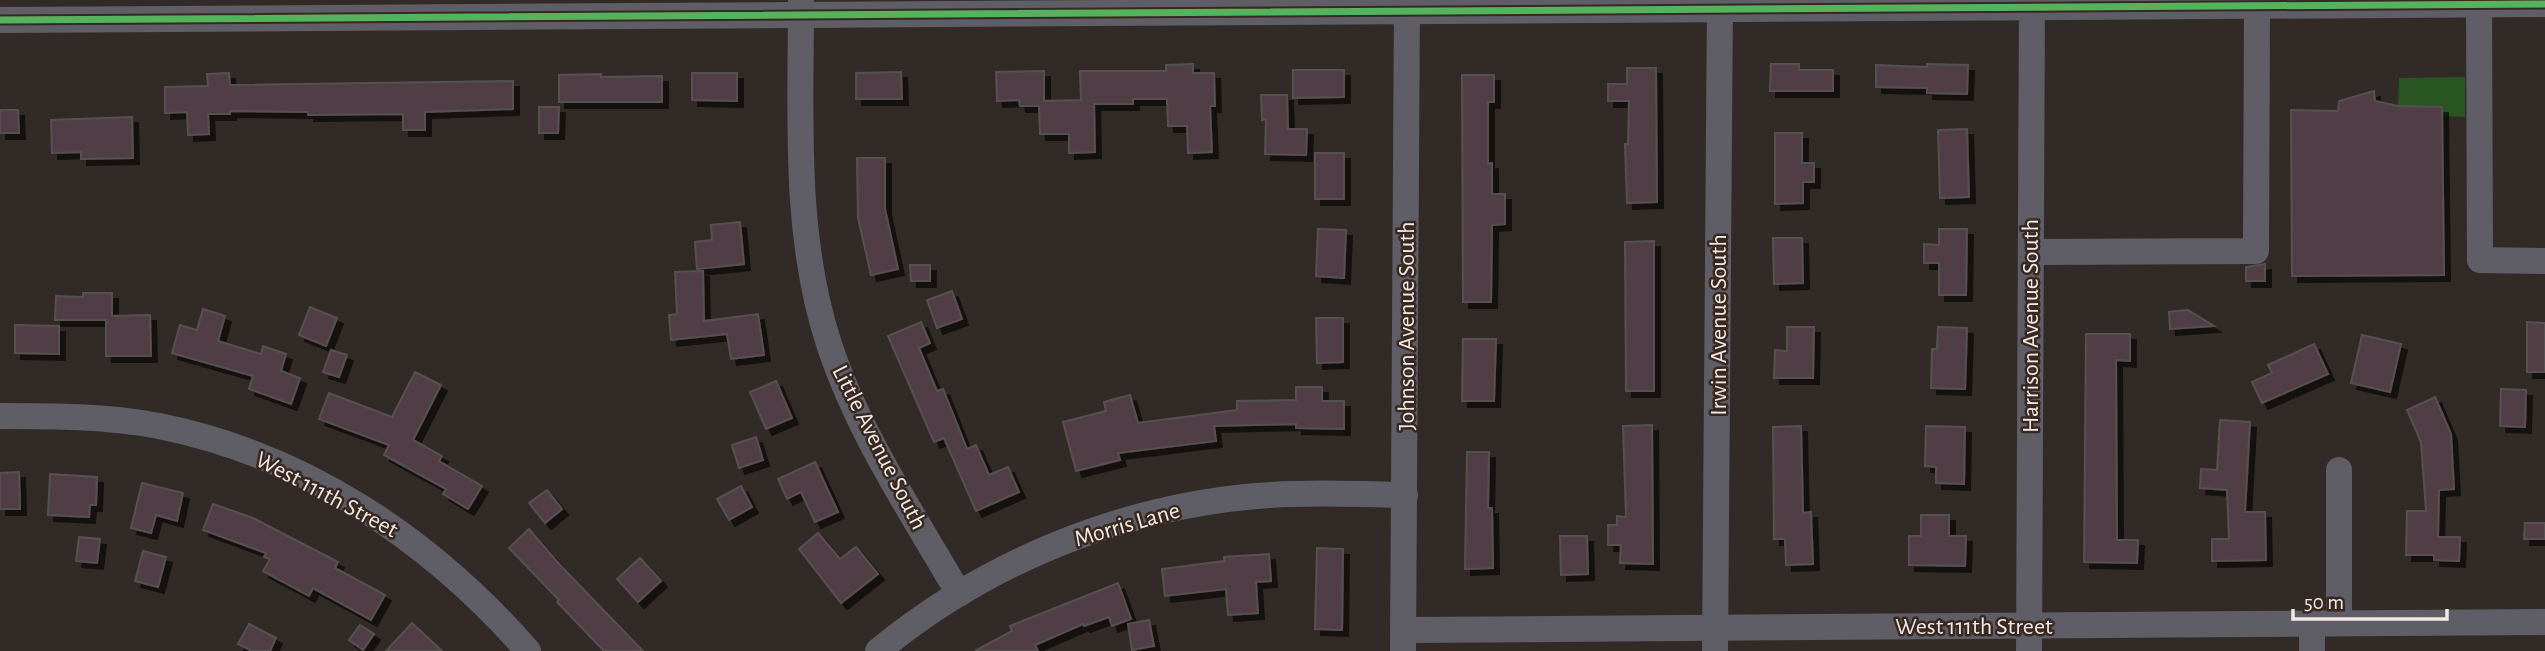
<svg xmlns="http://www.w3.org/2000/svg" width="2545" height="651" font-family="'Alegreya Sans',sans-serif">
<defs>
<filter id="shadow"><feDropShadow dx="6" dy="6" stdDeviation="0" flood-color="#0009"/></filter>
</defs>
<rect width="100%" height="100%" fill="#322a26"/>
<polygon fill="#295523" points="2465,77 2465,117 2442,116 2442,107 2398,106 2399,78"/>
<g fill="#513e45" stroke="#575151" stroke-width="2" filter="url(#shadow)">
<polygon points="1193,64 1193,73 1214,73 1215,106 1210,106 1212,152 1188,153 1187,126 1168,126 1167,99 1133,99 1133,104 1094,104 1095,152 1069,153 1069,134 1040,134 1039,106 1020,106 1019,100 997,101 996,72 1044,71 1044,101 1081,100 1080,71 1166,71 1166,65"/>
<polygon points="1771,64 1799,64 1799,70 1833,70 1833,91 1770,91"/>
<polygon points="1927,64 1968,65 1967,94 1927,93 1927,88 1876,87 1876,65 1927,67"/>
<polygon points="1627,68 1656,68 1657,202 1627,203 1625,144 1628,144 1629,101 1608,101 1608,84 1627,84"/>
<polygon points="1293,70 1344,70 1344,97 1293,98"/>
<polygon points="901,72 902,99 856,99 856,73"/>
<polygon points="229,73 230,85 513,81 513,109 425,112 425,130 403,130 403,114 308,115 308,112 230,111 230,114 208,114 209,134 188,135 187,112 165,113 165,87 208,86 207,74"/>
<polygon points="692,73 737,73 737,101 692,100"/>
<polygon points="601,74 601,77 662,76 662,102 559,102 559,75"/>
<polygon points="1462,75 1494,75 1494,102 1488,102 1488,164 1492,163 1492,194 1505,194 1505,224 1492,225 1491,302 1463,302"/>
<polygon points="2374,91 2375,101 2398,106 2442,107 2444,275 2292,276 2291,110 2338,111 2339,101"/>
<polygon points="1261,95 1287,95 1288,129 1307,129 1306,155 1265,154 1266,119 1262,120"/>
<polygon points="539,107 559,107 558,133 539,133"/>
<polygon points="0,110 18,110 19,133 0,133"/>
<polygon points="132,117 133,158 81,159 81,152 52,153 51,120"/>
<polygon points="1967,129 1969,197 1940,198 1938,130"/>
<polygon points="1775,133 1802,133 1802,163 1814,163 1814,182 1803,182 1803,203 1775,204"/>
<rect x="1315" y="153" width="29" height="46"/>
<polygon points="857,158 885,158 885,209 898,269 871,275 858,218"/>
<polygon points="740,222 744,264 697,269 695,242 712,240 711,225"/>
<polygon points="1318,229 1346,230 1344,278 1316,276"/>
<polygon points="1939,229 1967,229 1966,295 1939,295 1939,263 1924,263 1924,244 1939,245"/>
<polygon points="1773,238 1802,238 1803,283 1774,284"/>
<polygon points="1654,241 1654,391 1626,391 1625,242"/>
<polygon points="2265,264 2265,281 2246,281 2246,267"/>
<polygon points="910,265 930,265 930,281 911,281"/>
<polygon points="703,271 704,321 758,314 764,355 731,359 727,334 671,340 669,315 677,314 675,272"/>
<polygon points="952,291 962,319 937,328 927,300"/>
<polygon points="83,293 112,293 112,316 150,315 151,356 106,356 106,320 55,320 56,296 83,297"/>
<polygon points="310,307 337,318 326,346 299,335"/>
<polygon points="203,309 225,316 218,341 261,354 263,346 286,354 281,371 300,378 291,404 249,389 253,376 172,353 180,325 197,330"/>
<polygon points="2188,310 2214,326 2170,329 2169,312"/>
<polygon points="1316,318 1343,318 1343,362 1317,363"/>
<polygon points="921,322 930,343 919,348 937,391 943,389 967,449 976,445 989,475 1008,467 1019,492 976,511 944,438 934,442 888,336"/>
<polygon points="2527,322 2545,323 2545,372 2527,372"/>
<polygon points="15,325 59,326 59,354 15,353"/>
<polygon points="1787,327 1814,327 1813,378 1774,378 1775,350 1787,351"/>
<polygon points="1938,327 1967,328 1965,389 1931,388 1932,349 1937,349"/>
<polygon points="2086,334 2130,334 2130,361 2116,360 2117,540 2138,540 2137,563 2084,562"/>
<polygon points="2362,335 2401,344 2390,392 2351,383"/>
<polygon points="1463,339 1496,339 1494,401 1462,401"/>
<polygon points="2314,344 2328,374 2262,403 2252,382 2272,373 2268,365"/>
<polygon points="331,350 347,355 339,377 323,372"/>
<polygon points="415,372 441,385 413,440 442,456 439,461 482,486 468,509 443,494 446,489 384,455 389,445 319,419 329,393 392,417"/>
<polygon points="776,381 792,418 766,429 750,392"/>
<polygon points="1296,387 1322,387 1322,401 1344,401 1344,429 1296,428 1296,424 1214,426 1216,441 1118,453 1120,460 1076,471 1063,422 1106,411 1104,402 1130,395 1138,423 1237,410 1237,401 1296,400"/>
<polygon points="2501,389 2526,390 2525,427 2500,426"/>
<polygon points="2435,397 2451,434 2454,489 2439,490 2438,537 2460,537 2459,561 2434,560 2434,555 2406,555 2407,511 2426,511 2421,442 2407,410"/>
<polygon points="2220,420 2250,422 2245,512 2265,512 2266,560 2212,561 2212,539 2229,539 2227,490 2200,488 2201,469 2217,470"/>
<polygon points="1652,425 1653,564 1620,563 1621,545 1608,545 1608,525 1617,525 1617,516 1626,517 1623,426"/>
<polygon points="1801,426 1803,513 1811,512 1813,564 1786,565 1785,539 1774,539 1773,427"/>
<polygon points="1926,426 1965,427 1964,484 1936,483 1936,467 1925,466"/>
<polygon points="756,437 763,460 739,468 732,445"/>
<polygon points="1467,452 1489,452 1488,508 1492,508 1493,568 1465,569"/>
<polygon points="815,462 838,512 815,522 801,492 787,499 778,479"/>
<polygon points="19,472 20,509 0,509 0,473"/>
<polygon points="50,474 97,477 96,505 90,505 89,517 48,515"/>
<polygon points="142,483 183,493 177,521 156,515 151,533 131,528"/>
<polygon points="741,486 752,507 729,520 717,499"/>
<polygon points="547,490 562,509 545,523 529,503"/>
<polygon points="213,504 253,518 338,562 335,568 385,595 371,620 313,588 309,596 263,571 270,559 264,557 266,553 203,530"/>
<polygon points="1921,515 1949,515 1949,536 1966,536 1965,566 1909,565 1909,536 1921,536"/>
<polygon points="2525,523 2545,523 2545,539 2524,539"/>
<polygon points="529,529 559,564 643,651 604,651 557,602 559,600 509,548"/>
<polygon points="818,533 840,559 856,547 878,574 841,603 799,549"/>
<polygon points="1560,536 1587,536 1588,574 1561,575"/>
<polygon points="79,537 100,539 97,563 76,561"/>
<polygon points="1317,548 1343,549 1342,630 1315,629"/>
<polygon points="143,551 166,557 158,587 135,581"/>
<polygon points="1269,554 1271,581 1256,582 1258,613 1228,615 1226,589 1165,596 1162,569 1224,561 1224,557"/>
<polygon points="640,558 661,581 638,602 617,579"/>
<polygon points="1118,583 1131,619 1112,626 1109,617 1084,626 1083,624 1035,645 1038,651 975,651 1012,631 1010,626"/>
<polygon points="1149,620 1154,646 1132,650 1128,624"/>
<polygon points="412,623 442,651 386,651"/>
<polygon points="249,624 276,638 270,651 252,651 238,644"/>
<polygon points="360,625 374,634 363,650 349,640"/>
</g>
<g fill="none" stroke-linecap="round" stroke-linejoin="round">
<g stroke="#5f5e67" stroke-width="26">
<path d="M801,0C801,113 793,235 829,344C858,433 913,514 959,594"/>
<polyline points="2479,4 2480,260 2545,261"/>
<polyline points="0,20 2545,4"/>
<polyline points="2031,252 2256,251 2257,5"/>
<path d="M0,416C51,416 108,416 159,426C305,455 431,540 528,651"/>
<polyline points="2339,470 2339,623"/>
<polyline points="2312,623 2312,651"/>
<polyline points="1403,630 2545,622"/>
<path d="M878,651C985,563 1118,508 1256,496C1306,492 1356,494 1405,495"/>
<polyline points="1403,651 1407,0"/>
<polyline points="1715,651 1720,0"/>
<polyline points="2029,651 2032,0"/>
</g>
<defs>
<polyline id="cycleway" points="0,20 2545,4"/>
</defs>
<use href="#cycleway" stroke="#372821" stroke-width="11"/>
<use href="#cycleway" stroke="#56b35d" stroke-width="7"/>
</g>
<g text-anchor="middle" stroke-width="5" stroke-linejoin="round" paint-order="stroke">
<g font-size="24" fill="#f3e8e4" stroke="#372821">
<text transform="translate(1718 325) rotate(-90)" y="8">Irwin Avenue South</text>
<text transform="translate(1406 326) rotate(-90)" y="8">Johnson Avenue South</text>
<text transform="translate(2030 326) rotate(-90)" y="8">Harrison Avenue South</text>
<text transform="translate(880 447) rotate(63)" y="8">Little Avenue South</text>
<text transform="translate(327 494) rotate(28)" y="8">West 111th Street</text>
<text transform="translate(1127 524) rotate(-16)" y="8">Morris Lane</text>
<text x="1974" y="634">West 111th Street</text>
</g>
</g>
<path d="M2293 609v10h154v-10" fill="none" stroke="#f3e8e4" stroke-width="3.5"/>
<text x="2304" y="609" font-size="21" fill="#f3e8e4" stroke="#372821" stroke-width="5" paint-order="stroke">50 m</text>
</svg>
